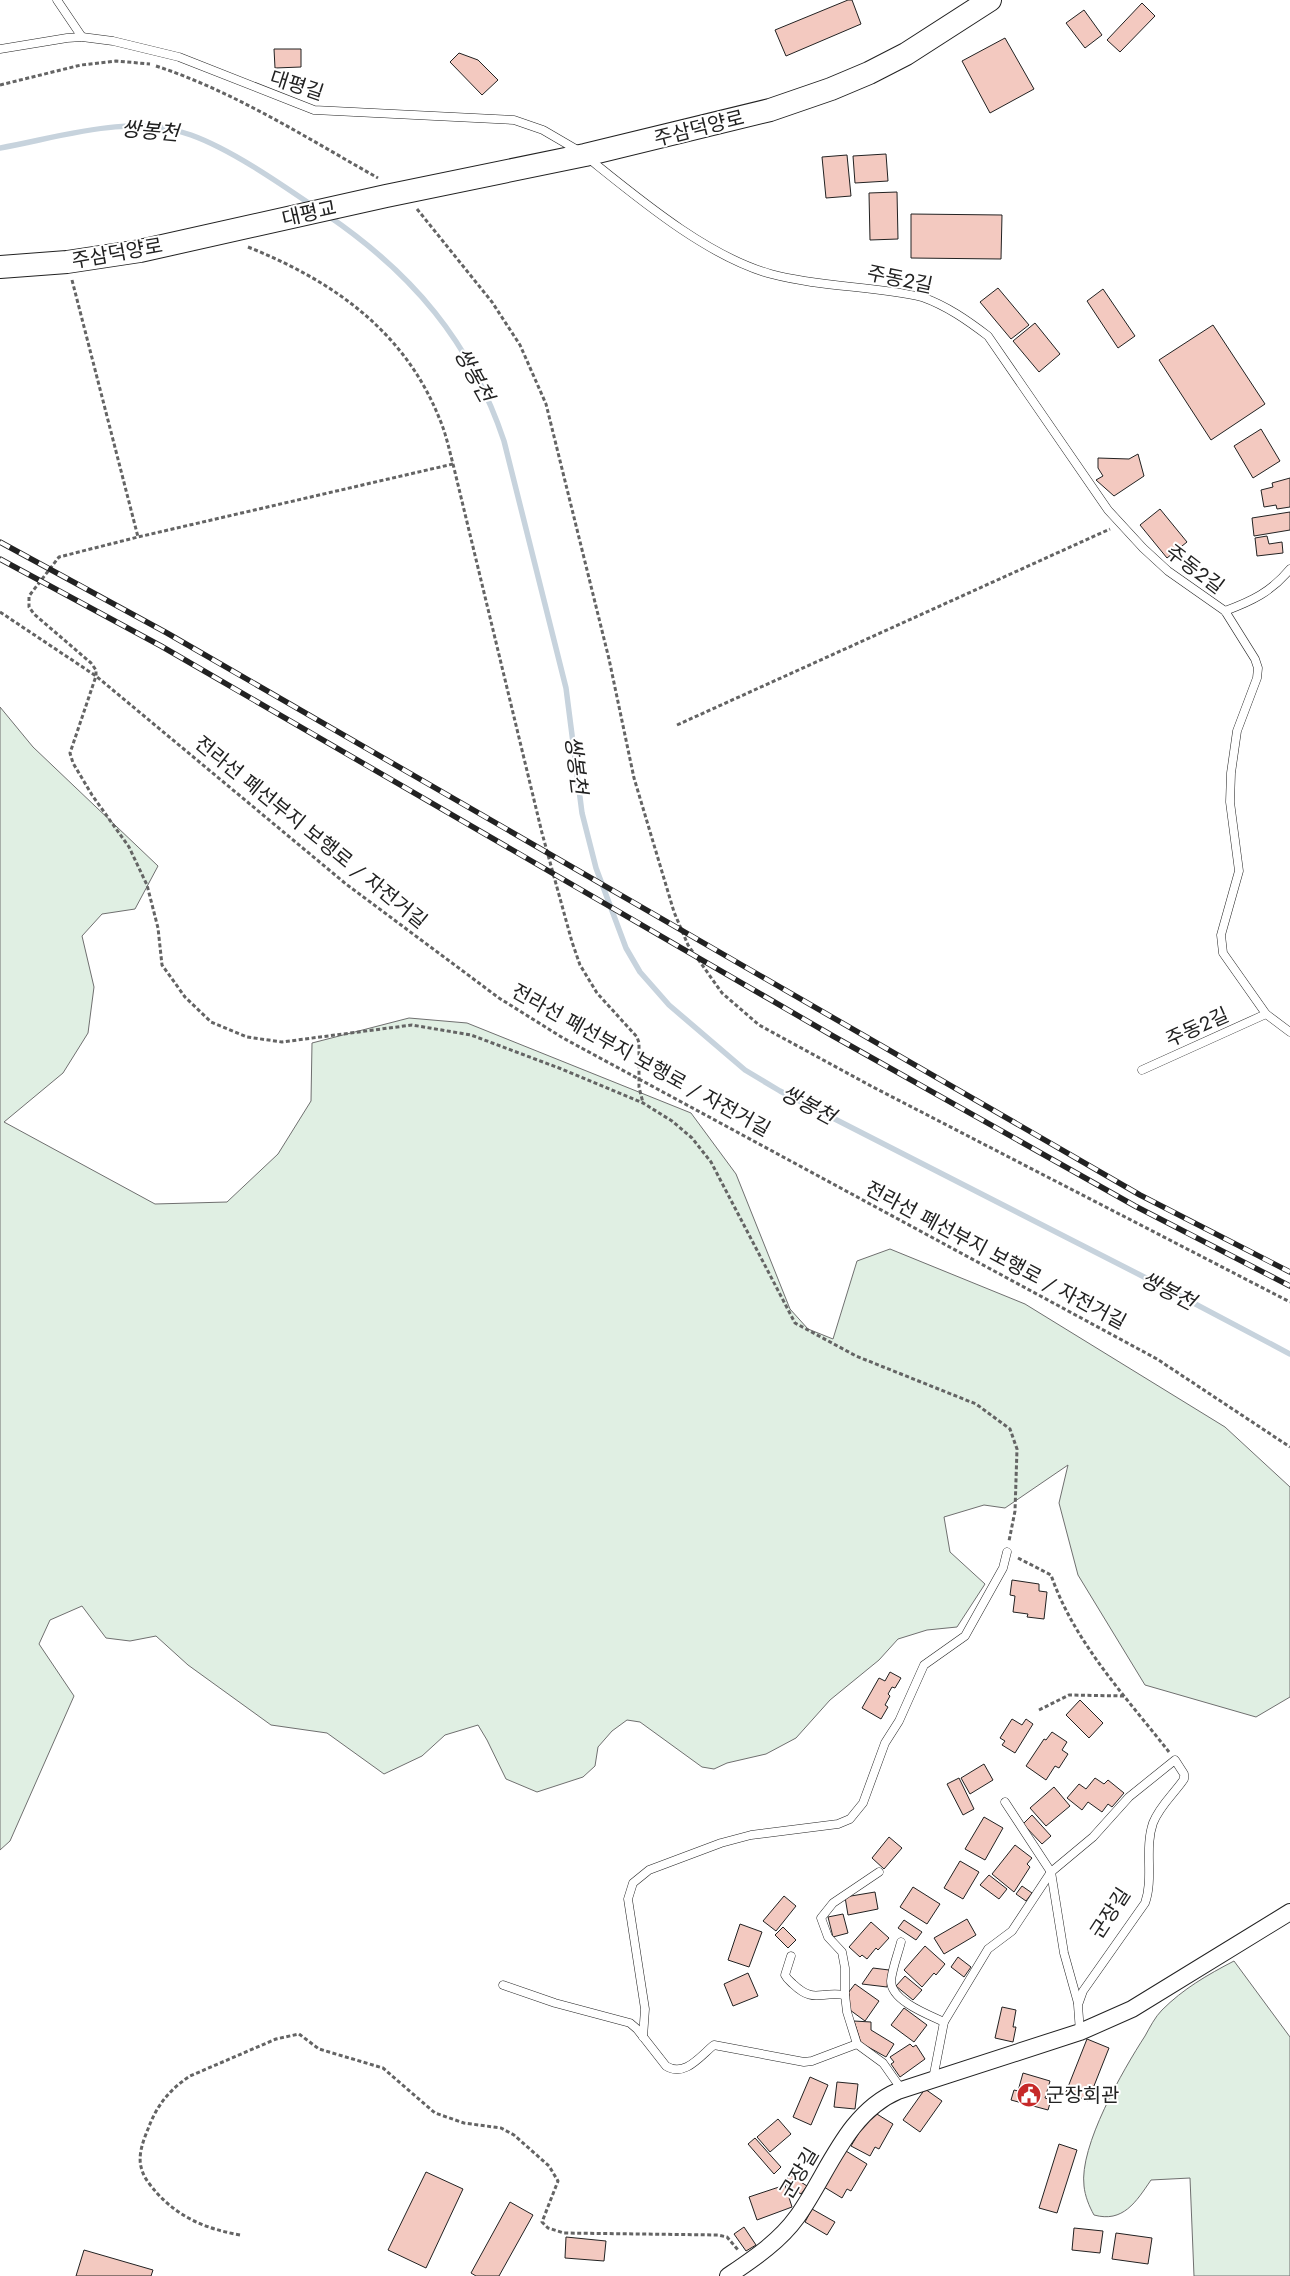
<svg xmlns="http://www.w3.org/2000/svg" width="1290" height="2276" font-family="Jost,'Noto Sans KR',sans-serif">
<rect width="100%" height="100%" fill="#fff"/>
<g fill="#e0efe3" stroke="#6f6f6f">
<polygon points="0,707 33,747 158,866 135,909 102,914 82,936 94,987 88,1033 63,1073 4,1122 155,1204 227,1202 278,1154 311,1101 312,1043 409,1018 467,1023 691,1113 736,1174 790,1309 808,1329 833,1339 857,1261 890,1249 1025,1304 1225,1427 1290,1487 1290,1697 1256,1717 1145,1685 1078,1575 1059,1503 1068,1465 1005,1508 984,1505 944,1517 950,1552 985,1584 957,1627 927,1630 898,1639 879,1660 830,1700 796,1738 766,1754 727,1763 714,1769 702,1767 640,1722 627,1720 612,1731 598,1747 595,1766 583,1777 537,1792 506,1779 487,1740 478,1725 445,1735 422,1756 384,1774 327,1733 271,1725 188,1665 156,1636 130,1641 106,1638 82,1606 50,1620 39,1644 74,1696 10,1841 0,1850"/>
<path d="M1234,1961L1290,2037V2276H1194L1190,2178L1151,2180C1136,2202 1123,2223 1094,2215C1089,2206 1085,2196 1084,2186C1079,2146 1123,2070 1145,2036C1150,2027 1155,2017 1162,2010C1183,1989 1207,1975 1234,1961Z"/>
</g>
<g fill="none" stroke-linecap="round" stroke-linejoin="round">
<g stroke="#c7d3dd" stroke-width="5.5">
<path d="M0,148C61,137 130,113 191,135C230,149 278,182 313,206"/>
<path d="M327,215C412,273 471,342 504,441L566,688L582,813L596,868L626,948L640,972L669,1005L745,1070L780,1091L1150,1280L1290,1354"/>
</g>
</g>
<g fill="#f3c9c0" stroke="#222">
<polygon points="848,0 852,0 861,24 786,56 775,30"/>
<polygon points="1142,3 1155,16 1120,52 1107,40"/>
<polygon points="1084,10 1102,35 1085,48 1066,23"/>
<polygon points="1005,38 1034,89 990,113 962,61"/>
<polygon points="274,49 301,49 301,67 275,68"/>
<polygon points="459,53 478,60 498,80 482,95 450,62"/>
<polygon points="886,154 888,181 855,183 853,156"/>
<polygon points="847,155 851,196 826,198 822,157"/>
<polygon points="897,192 898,239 870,240 869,193"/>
<polygon points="911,214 1002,215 1001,259 911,258"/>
<polygon points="998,288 1029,325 1011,339 980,302"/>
<polygon points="1103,289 1135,336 1118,348 1087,301"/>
<polygon points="1035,323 1060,354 1039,372 1013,341"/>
<polygon points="1213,325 1265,404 1211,440 1159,360"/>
<polygon points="1261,429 1280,461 1253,478 1234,446"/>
<polygon points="1138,454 1144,476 1114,496 1096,480 1103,476 1098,468 1098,458 1129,459"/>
<polygon points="1290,478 1290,507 1277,509 1276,505 1264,507 1261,490 1273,487 1272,483"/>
<polygon points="1160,509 1187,542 1167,558 1140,525"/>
<polygon points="1290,512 1290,530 1254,536 1252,518"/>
<polygon points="1267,536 1269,544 1282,542 1283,553 1257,556 1255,538"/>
<polygon points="1012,1580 1039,1584 1039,1591 1047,1592 1044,1619 1027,1617 1028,1614 1013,1612 1015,1596 1010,1595"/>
<polygon points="890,1672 901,1678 895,1688 892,1687 888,1694 890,1696 885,1705 888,1707 881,1719 862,1708 879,1678 885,1681"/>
<polygon points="1080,1700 1103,1723 1089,1738 1066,1715"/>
<polygon points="1012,1719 1022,1725 1026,1719 1033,1724 1015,1753 1002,1745 1005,1741 1000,1738"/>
<polygon points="1052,1732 1067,1742 1062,1750 1068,1754 1059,1768 1055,1766 1046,1780 1026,1766 1044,1739 1046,1740"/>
<polygon points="984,1764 993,1780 970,1794 961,1778"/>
<polygon points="959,1778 974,1809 963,1815 947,1784"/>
<polygon points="1095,1778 1104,1784 1108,1780 1124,1793 1112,1807 1108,1804 1102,1812 1088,1802 1082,1810 1067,1798 1079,1784 1086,1789"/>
<polygon points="1054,1787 1070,1806 1046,1826 1030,1808"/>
<polygon points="1032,1815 1051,1836 1042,1844 1023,1824"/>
<polygon points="984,1817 1003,1828 985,1860 965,1849"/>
<polygon points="889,1837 902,1848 884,1869 872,1858"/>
<polygon points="1015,1845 1032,1858 1027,1864 1030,1867 1014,1892 992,1874"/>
<polygon points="960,1861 979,1872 963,1899 944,1888"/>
<polygon points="989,1875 1007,1889 999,1899 980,1885"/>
<polygon points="1022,1886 1032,1893 1026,1901 1016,1894"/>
<polygon points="913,1887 940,1904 927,1924 900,1907"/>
<polygon points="875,1892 878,1909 848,1915 845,1897"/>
<polygon points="784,1896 796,1906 776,1931 763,1921"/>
<polygon points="843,1914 848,1933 833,1937 828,1917"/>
<polygon points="967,1919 976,1935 944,1954 934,1938"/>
<polygon points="904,1920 922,1932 916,1940 898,1928"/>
<polygon points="871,1922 889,1938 878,1950 876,1948 867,1959 862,1955 860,1957 849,1947"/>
<polygon points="740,1924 762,1932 749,1967 728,1960"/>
<polygon points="783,1927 796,1940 788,1948 775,1935"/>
<polygon points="925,1946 945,1964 936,1975 934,1973 922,1987 904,1970"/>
<polygon points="958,1957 971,1967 964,1977 951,1967"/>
<polygon points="873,1968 889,1970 887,1987 862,1984"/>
<polygon points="748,1973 758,1996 733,2006 724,1984"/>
<polygon points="905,1976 922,1990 913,2000 896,1986"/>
<polygon points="855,1984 879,2001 865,2021 850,2010 848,1993"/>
<polygon points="1002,2007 1016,2010 1013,2027 1016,2027 1013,2042 995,2038"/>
<polygon points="904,2008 927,2025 914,2042 891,2025"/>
<polygon points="854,2021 871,2022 871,2030 894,2044 886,2057 861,2043"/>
<polygon points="1087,2039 1109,2048 1088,2101 1066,2092"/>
<polygon points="910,2044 913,2047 916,2045 925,2059 900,2077 891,2064 894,2062 890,2057"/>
<polygon points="1023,2073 1050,2081 1045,2098 1051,2100 1048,2110 1011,2100 1014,2090 1018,2091"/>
<polygon points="810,2077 828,2085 811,2125 793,2117"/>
<polygon points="837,2082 858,2084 855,2109 834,2107"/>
<polygon points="925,2089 942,2101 920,2132 903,2120"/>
<polygon points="872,2111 893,2124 879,2149 875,2147 870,2156 851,2146"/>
<polygon points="778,2119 791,2134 770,2152 757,2137"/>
<polygon points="755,2138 781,2167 774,2174 748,2144"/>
<polygon points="1059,2144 1077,2150 1057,2213 1039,2208"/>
<polygon points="846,2151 867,2164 851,2191 847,2189 842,2198 824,2187"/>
<polygon points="426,2172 463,2189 426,2268 388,2250"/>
<polygon points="790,2175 807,2186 801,2194 784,2183"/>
<polygon points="785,2185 792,2207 757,2220 749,2197"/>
<polygon points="510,2202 533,2215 499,2276 476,2276 471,2273"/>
<polygon points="812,2209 835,2222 827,2235 805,2222"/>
<polygon points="744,2227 756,2245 746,2251 734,2234"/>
<polygon points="1074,2228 1103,2231 1100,2253 1072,2250"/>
<polygon points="1116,2233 1152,2238 1148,2264 1112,2259"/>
<polygon points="566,2237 606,2241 604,2261 565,2258"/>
<polygon points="84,2250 153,2270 151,2276 76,2276"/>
</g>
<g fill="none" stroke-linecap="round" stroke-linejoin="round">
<defs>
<g id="lane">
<polyline points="57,0 82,37"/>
<polyline points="0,49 67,38 82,37 113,41 179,57 314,110 514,120 543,130 579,151"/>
<path d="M588,158C639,199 708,257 771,274C820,287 873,286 922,297C947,306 967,320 988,336L1108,510L1143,548L1168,571L1225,611L1255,659L1258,668L1257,678L1237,731L1231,773L1230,802L1239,871L1221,935L1223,953L1266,1014"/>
<path d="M1225,611C1252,601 1271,592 1290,569"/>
<polyline points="1142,1070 1266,1014 1290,1032"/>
<polyline points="1005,1802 1051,1872 1064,1953 1078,2003"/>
<polyline points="879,1872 833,1903 821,1918 828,1937 842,1952 845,1968 845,1995 847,2012 857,2044 883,2063 902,2090"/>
<path d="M901,1942C898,1954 892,1969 891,1981C891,2001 929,2015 944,2022"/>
<path d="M791,1956L785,1975C787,1979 790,1981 793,1984C814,2004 819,1991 845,1995"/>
<path d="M503,1985L555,2003L630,2023L637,2029L666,2066C685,2078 701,2055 714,2045L804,2062L812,2061L857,2044"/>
<polyline points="643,2037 645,2009 628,1899 633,1883 649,1870 721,1843 751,1835 838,1824 850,1819 863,1803 885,1743 899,1721 924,1665 965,1636 1003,1568 1007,1552"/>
<path d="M933,2079L944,2022L988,1949L1012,1931L1051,1872L1093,1837L1129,1797L1175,1760L1184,1774V1779C1174,1794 1160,1805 1153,1823C1144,1849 1154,1878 1145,1903L1083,1991L1078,2005L1080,2032"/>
</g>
<path id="street" d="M728,2276C753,2259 779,2242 797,2217C828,2174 846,2113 898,2091L1080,2032L1132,2009L1290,1912"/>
<polyline id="secondary" points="0,267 67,262 140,251 386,196 585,155 770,110 831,89 869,73 906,54 990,0"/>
</defs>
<use href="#lane" stroke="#222" stroke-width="9"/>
<use href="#street" stroke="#222" stroke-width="18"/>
<use href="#secondary" stroke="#222" stroke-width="24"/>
<g stroke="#646464" stroke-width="3" stroke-dasharray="4 2.5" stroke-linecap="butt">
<path d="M156,66C233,91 307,138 378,178"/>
<polyline points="0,85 81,65 116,61 150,64"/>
<polyline points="417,209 492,302 520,345 546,404 609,659 634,778 674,912 688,945 722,993 759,1025 871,1086 1290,1302"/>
<path d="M248,247C333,281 405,331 440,420C446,434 449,449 453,464L542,833L572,942L580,965L597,993L637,1037L639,1043V1087L643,1103"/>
<polyline points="72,280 138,537"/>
<polyline points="453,464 138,537 59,557 29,596 29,607 34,614 91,663 96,670 96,676 70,753 73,763 92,795 129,847 147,885 158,928 162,965 185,997 211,1022 247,1037 282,1042 412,1025 471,1035 559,1068 643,1103 672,1121 692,1138 711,1162 795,1323 856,1356 976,1404 1010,1429 1017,1449 1015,1511 1009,1541"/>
<polyline points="0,612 96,676 346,884 499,998 563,1038 1157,1359 1290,1447"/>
<polyline points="677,725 1110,529"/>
<path d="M1018,1558L1051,1575C1074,1642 1126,1697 1169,1752"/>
<polyline points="1039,1710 1069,1695 1125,1696"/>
<path d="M240,2235C207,2229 179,2218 156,2192C151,2186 144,2178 142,2170C137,2157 143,2141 148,2129C157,2105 169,2090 190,2076L276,2039L299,2034L319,2049L383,2068L435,2113L464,2123L501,2128L514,2135L549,2166L558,2181L542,2222L548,2228L564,2233L718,2235L727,2237L738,2250"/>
</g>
<use href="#lane" stroke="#fff" stroke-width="8"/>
<use href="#street" stroke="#fff" stroke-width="16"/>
<use href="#secondary" stroke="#fff" stroke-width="22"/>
<defs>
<g id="rail">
<polyline points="0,542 167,633 1140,1195 1290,1272"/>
<polyline points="0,559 161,646 833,1036 1135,1206 1290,1286"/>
</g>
</defs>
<use href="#rail" stroke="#222" stroke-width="5.5"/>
<use href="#rail" stroke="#fff" stroke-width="4" stroke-dasharray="11" stroke-linecap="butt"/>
</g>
<defs>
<symbol id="civic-disc" viewBox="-11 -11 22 22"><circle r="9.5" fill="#c62828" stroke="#fff"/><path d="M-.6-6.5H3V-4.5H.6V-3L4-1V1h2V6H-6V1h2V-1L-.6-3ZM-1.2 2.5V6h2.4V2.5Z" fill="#fff"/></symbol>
</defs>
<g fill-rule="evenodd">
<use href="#civic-disc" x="1015" y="2081" width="28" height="28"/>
</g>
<g text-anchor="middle" stroke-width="4" stroke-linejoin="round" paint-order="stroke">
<g font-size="20" fill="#222" stroke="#fff">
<text transform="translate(297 85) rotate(18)" y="7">대평길</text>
<text transform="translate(699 128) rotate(-14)" y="7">주삼덕양로</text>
<text transform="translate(309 213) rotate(-13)" y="7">대평교</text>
<text transform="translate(117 253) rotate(-10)" y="7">주삼덕양로</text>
<text transform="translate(900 279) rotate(12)" y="7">주동2길</text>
<text transform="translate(1195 569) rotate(37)" y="7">주동2길</text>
<text transform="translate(311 832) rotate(39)" y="7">전라선 폐선부지 보행로 / 자전거길</text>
<text transform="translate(1197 1027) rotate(-24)" y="7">주동2길</text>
<text transform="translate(641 1060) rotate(29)" y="7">전라선 폐선부지 보행로 / 자전거길</text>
<text transform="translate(996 1255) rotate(28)" y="7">전라선 폐선부지 보행로 / 자전거길</text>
<text transform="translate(1110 1913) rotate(-57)" y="7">군장길</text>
<text transform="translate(799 2173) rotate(-59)" y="7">군장길</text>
</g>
<g font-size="20" fill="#222" stroke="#fff" text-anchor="start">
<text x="1046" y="2102">군장회관</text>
</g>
<g font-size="21" font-style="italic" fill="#222" stroke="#fff">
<text transform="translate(150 131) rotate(5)" y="7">쌍봉천</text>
<text transform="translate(474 375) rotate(61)" y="7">쌍봉천</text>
<text transform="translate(576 765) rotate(83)" y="7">쌍봉천</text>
<text transform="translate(808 1105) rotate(28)" y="7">쌍봉천</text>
<text transform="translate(1168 1291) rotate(27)" y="7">쌍봉천</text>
</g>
</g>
</svg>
